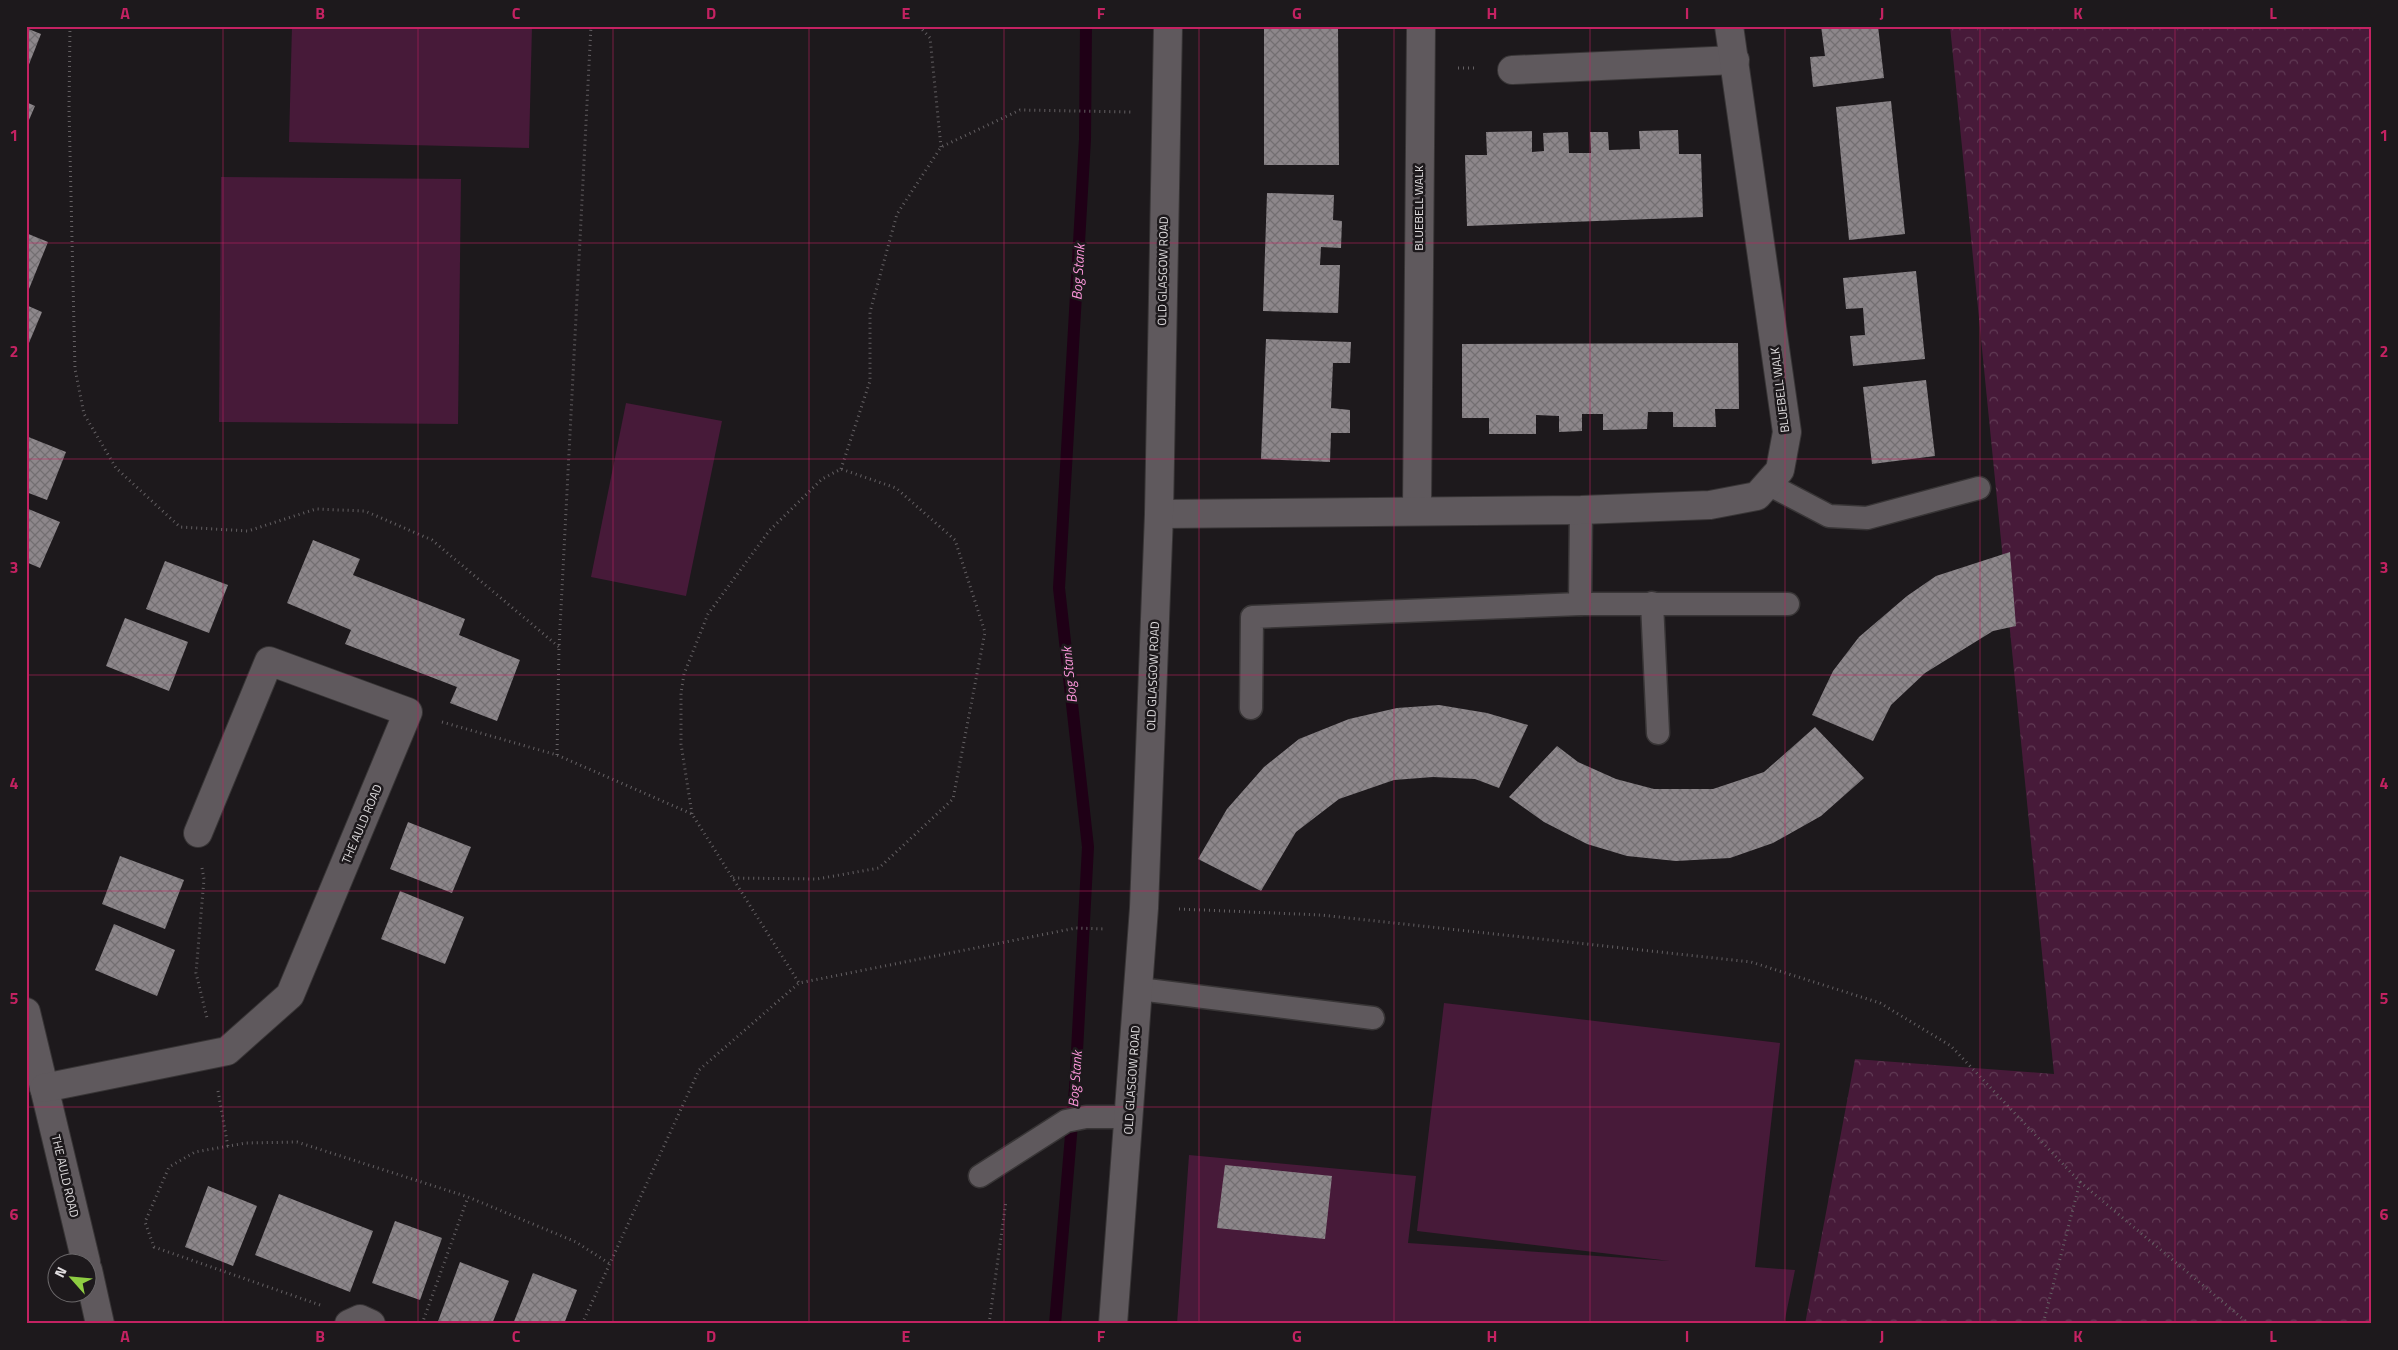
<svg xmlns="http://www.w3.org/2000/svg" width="2398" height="1350" font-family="'Titillium Web',sans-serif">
<defs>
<pattern id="forest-crowns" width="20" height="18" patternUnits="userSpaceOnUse" patternTransform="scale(1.25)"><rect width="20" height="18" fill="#471a39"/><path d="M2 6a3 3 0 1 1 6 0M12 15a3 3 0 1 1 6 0" fill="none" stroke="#613b55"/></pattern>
<pattern id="building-cross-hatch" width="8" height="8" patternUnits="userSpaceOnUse" patternTransform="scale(1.25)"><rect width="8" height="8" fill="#8d878b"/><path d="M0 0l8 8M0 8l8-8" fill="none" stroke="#736f72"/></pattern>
</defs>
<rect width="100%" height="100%" fill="#1d191c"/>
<g fill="#471a39">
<polygon points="292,26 532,26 529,148 289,142"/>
<polygon points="221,177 461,179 458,424 219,422"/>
<polygon points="626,403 722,421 686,596 591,577"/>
<polygon points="1444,1003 1780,1043 1755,1267 1795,1270 1784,1324 1177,1324 1189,1155 1416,1176 1408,1243 1670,1261 1417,1231"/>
</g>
<polygon fill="url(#forest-crowns)" points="1950,26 2372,26 2372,1324 1805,1324 1855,1059 2054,1074"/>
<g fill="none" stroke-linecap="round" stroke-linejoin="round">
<polyline stroke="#1f0016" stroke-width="12" points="1055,1324 1075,1088 1088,847 1059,588 1085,139 1086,26"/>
</g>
<g fill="url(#building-cross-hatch)">
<polygon points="1264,26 1338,26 1339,165 1264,165"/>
<polygon points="1821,26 1878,26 1884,78 1813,87 1810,57 1825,56"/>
<polygon points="26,28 41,34 26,72"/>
<polygon points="1891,101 1905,234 1849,240 1836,107"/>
<polygon points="26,102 35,106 26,127"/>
<polygon points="1678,130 1679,154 1701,154 1703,217 1467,226 1465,155 1487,155 1486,132 1532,131 1532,152 1544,151 1543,133 1568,132 1569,153 1591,153 1590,132 1608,132 1609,150 1640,149 1639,131"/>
<polygon points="1267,193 1334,195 1333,220 1342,221 1341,248 1321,247 1320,265 1340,265 1338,313 1263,311"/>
<polygon points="26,233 48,242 29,289 26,287"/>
<polygon points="1916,271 1925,359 1853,366 1850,336 1865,335 1863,308 1846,309 1843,278"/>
<polygon points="26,305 42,312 26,350"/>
<polygon points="1266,339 1351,342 1350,363 1333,363 1331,408 1350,410 1350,433 1331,433 1330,462 1261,459"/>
<polygon points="1738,343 1739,409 1715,409 1716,427 1673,427 1673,412 1648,412 1647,429 1603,430 1603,414 1582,414 1582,431 1559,432 1559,416 1536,415 1536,434 1489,434 1489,418 1462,418 1462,344"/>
<polygon points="1926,380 1935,456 1872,464 1863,387"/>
<polygon points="26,436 66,452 47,500 26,492"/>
<polygon points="26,508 60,522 40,568 26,562"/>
<polygon points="313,540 360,559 353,575 465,619 459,635 520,660 497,721 450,703 457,687 345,644 351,630 287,603"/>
<polygon points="2010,552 2016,626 1993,631 1925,673 1891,705 1873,741 1812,715 1833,671 1859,637 1907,596 1936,576"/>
<polygon points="165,561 228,585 209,633 146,609"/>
<polygon points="125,618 188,642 169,691 106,666"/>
<polygon points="1439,705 1487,713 1528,725 1499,788 1475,779 1433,777 1394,780 1339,799 1296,832 1261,891 1198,859 1227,809 1264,767 1299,739 1349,719 1397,708"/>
<polygon points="1815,727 1864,778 1821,816 1773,843 1730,858 1676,861 1627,856 1587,844 1544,822 1509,797 1557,746 1578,762 1616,779 1654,789 1713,789 1764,772"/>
<polygon points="408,822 471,847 452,893 390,869"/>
<polygon points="120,856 184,880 165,929 102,904"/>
<polygon points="400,891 464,917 445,964 381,939"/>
<polygon points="114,924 175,950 157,996 95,970"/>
<polygon points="1225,1165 1332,1176 1325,1239 1217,1228"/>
<polygon points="208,1186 257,1206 233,1266 185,1247"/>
<polygon points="279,1194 373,1231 350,1292 255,1255"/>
<polygon points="395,1221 442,1238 420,1300 372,1283"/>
<polygon points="460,1262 509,1281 492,1324 437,1324"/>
<polygon points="533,1273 577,1290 564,1324 513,1324"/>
</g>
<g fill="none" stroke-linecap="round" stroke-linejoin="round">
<defs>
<g id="service">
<polyline points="1768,484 1829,516 1867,518 1979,488"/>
<polyline points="1652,603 1658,733"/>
<polyline points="1580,604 1788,604"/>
<polyline points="1251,708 1252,617 1580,604 1581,510"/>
<polyline points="1139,989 1373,1018"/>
<polyline points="980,1176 1066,1121 1086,1117 1129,1117"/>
</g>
<g id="minor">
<polyline points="1512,70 1735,60"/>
<polyline points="1417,510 1421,26"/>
<polyline points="1159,514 1581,510 1710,505 1757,496 1780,470 1787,432 1729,26"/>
<polyline points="26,1012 86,1262"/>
<polyline points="44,1088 227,1051 290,995 408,712 269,661 198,833"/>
<polyline points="88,1270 100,1324"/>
<polyline points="349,1324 360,1319 371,1324"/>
<polyline points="1113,1324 1144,908 1159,514 1168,26"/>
</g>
</defs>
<use href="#service" stroke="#383536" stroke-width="25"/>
<use href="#minor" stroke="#383536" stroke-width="30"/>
<g stroke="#646063" stroke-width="3" stroke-dasharray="1 4" stroke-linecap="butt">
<polyline points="70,26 69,109 75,369 84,414 116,468 180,527 248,531 316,509 365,511 432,540 559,647"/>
<polyline points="919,26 930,38 941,147"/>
<polyline points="1458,68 1477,68"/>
<polyline points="841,469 870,381 870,312 897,214 941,147 1020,110 1131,112"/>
<polyline points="442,722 557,755 692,814 799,983"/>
<polyline points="557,755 559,647 591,26"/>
<polyline points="692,814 681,744 681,693 684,674 708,614 769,531 822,479 841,469 896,488 955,540 985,632 953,799 879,868 817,879 732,878"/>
<polyline points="202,868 204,879 196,973 207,1018"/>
<polyline points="1179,909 1321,915 1751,962 1880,1003 1951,1046 2080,1182 2043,1324"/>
<polyline points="218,1091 228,1147"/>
<polyline points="2080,1182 2249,1324"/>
<polyline points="320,1305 154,1247 145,1222 169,1167 195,1152 246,1143 297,1142 468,1197 576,1242 610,1264"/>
<polyline points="422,1324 468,1197"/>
<polyline points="582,1324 699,1070 799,983 1076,928 1106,929"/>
<polyline points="989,1324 1006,1201"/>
</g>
<use href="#service" stroke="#5f595d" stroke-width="22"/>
<use href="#minor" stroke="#5f595d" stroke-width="28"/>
</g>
<path fill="none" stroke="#c42262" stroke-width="1" stroke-opacity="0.55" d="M223,26V1324M418,26V1324M613,26V1324M809,26V1324M1004,26V1324M1199,26V1324M1394,26V1324M1590,26V1324M1785,26V1324M1980,26V1324M2175,26V1324M26,243H2372M26,459H2372M26,675H2372M26,891H2372M26,1107H2372"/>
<g text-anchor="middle" stroke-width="5" stroke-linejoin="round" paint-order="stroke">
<g font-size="12" fill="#e1dee0" stroke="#1d191c">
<text transform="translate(1419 208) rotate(-90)" y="4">BLUEBELL WALK</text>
<text transform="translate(1163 271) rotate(-89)" y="4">OLD GLASGOW ROAD</text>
<text transform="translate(1780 390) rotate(-97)" y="4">BLUEBELL WALK</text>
<text transform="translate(1153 676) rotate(-88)" y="4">OLD GLASGOW ROAD</text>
<text transform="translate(362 824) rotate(-67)" y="4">THE AULD ROAD</text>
<text transform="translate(1132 1080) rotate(-86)" y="4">OLD GLASGOW ROAD</text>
<text transform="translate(65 1176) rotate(77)" y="4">THE AULD ROAD</text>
</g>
<g font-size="14" font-style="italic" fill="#fe97dc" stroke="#1d191c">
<text transform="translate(1078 272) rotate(-87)" y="5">Bog Stank</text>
<text transform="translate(1069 675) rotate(-96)" y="5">Bog Stank</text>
<text transform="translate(1075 1079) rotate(-86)" y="5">Bog Stank</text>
</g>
</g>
<rect width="2398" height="1350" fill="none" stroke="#1d191c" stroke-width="55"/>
<g transform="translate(72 1278) rotate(297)"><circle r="24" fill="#1d191c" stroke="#6b686a"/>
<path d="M0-4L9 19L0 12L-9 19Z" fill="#8ecd42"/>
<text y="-8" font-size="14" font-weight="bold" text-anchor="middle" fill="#e1dee0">N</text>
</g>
<rect x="28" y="28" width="2342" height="1294" fill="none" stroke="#c42262" stroke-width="2"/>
<g font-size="16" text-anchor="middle" font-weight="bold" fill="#c42262">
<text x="125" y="19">A</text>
<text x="320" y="19">B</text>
<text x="516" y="19">C</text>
<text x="711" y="19">D</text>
<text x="906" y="19">E</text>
<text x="1101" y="19">F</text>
<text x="1297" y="19">G</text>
<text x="1492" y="19">H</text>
<text x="1687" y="19">I</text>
<text x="1882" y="19">J</text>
<text x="2078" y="19">K</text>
<text x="2273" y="19">L</text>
<text x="14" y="141">1</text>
<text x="2384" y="141">1</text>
<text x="14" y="357">2</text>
<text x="2384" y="357">2</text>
<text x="14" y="573">3</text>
<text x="2384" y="573">3</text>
<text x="14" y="789">4</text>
<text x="2384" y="789">4</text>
<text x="14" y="1004">5</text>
<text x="2384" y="1004">5</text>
<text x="14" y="1220">6</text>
<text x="2384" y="1220">6</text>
<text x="125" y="1342">A</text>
<text x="320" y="1342">B</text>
<text x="516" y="1342">C</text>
<text x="711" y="1342">D</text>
<text x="906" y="1342">E</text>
<text x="1101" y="1342">F</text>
<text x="1297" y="1342">G</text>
<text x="1492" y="1342">H</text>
<text x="1687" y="1342">I</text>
<text x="1882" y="1342">J</text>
<text x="2078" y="1342">K</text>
<text x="2273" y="1342">L</text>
</g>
</svg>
